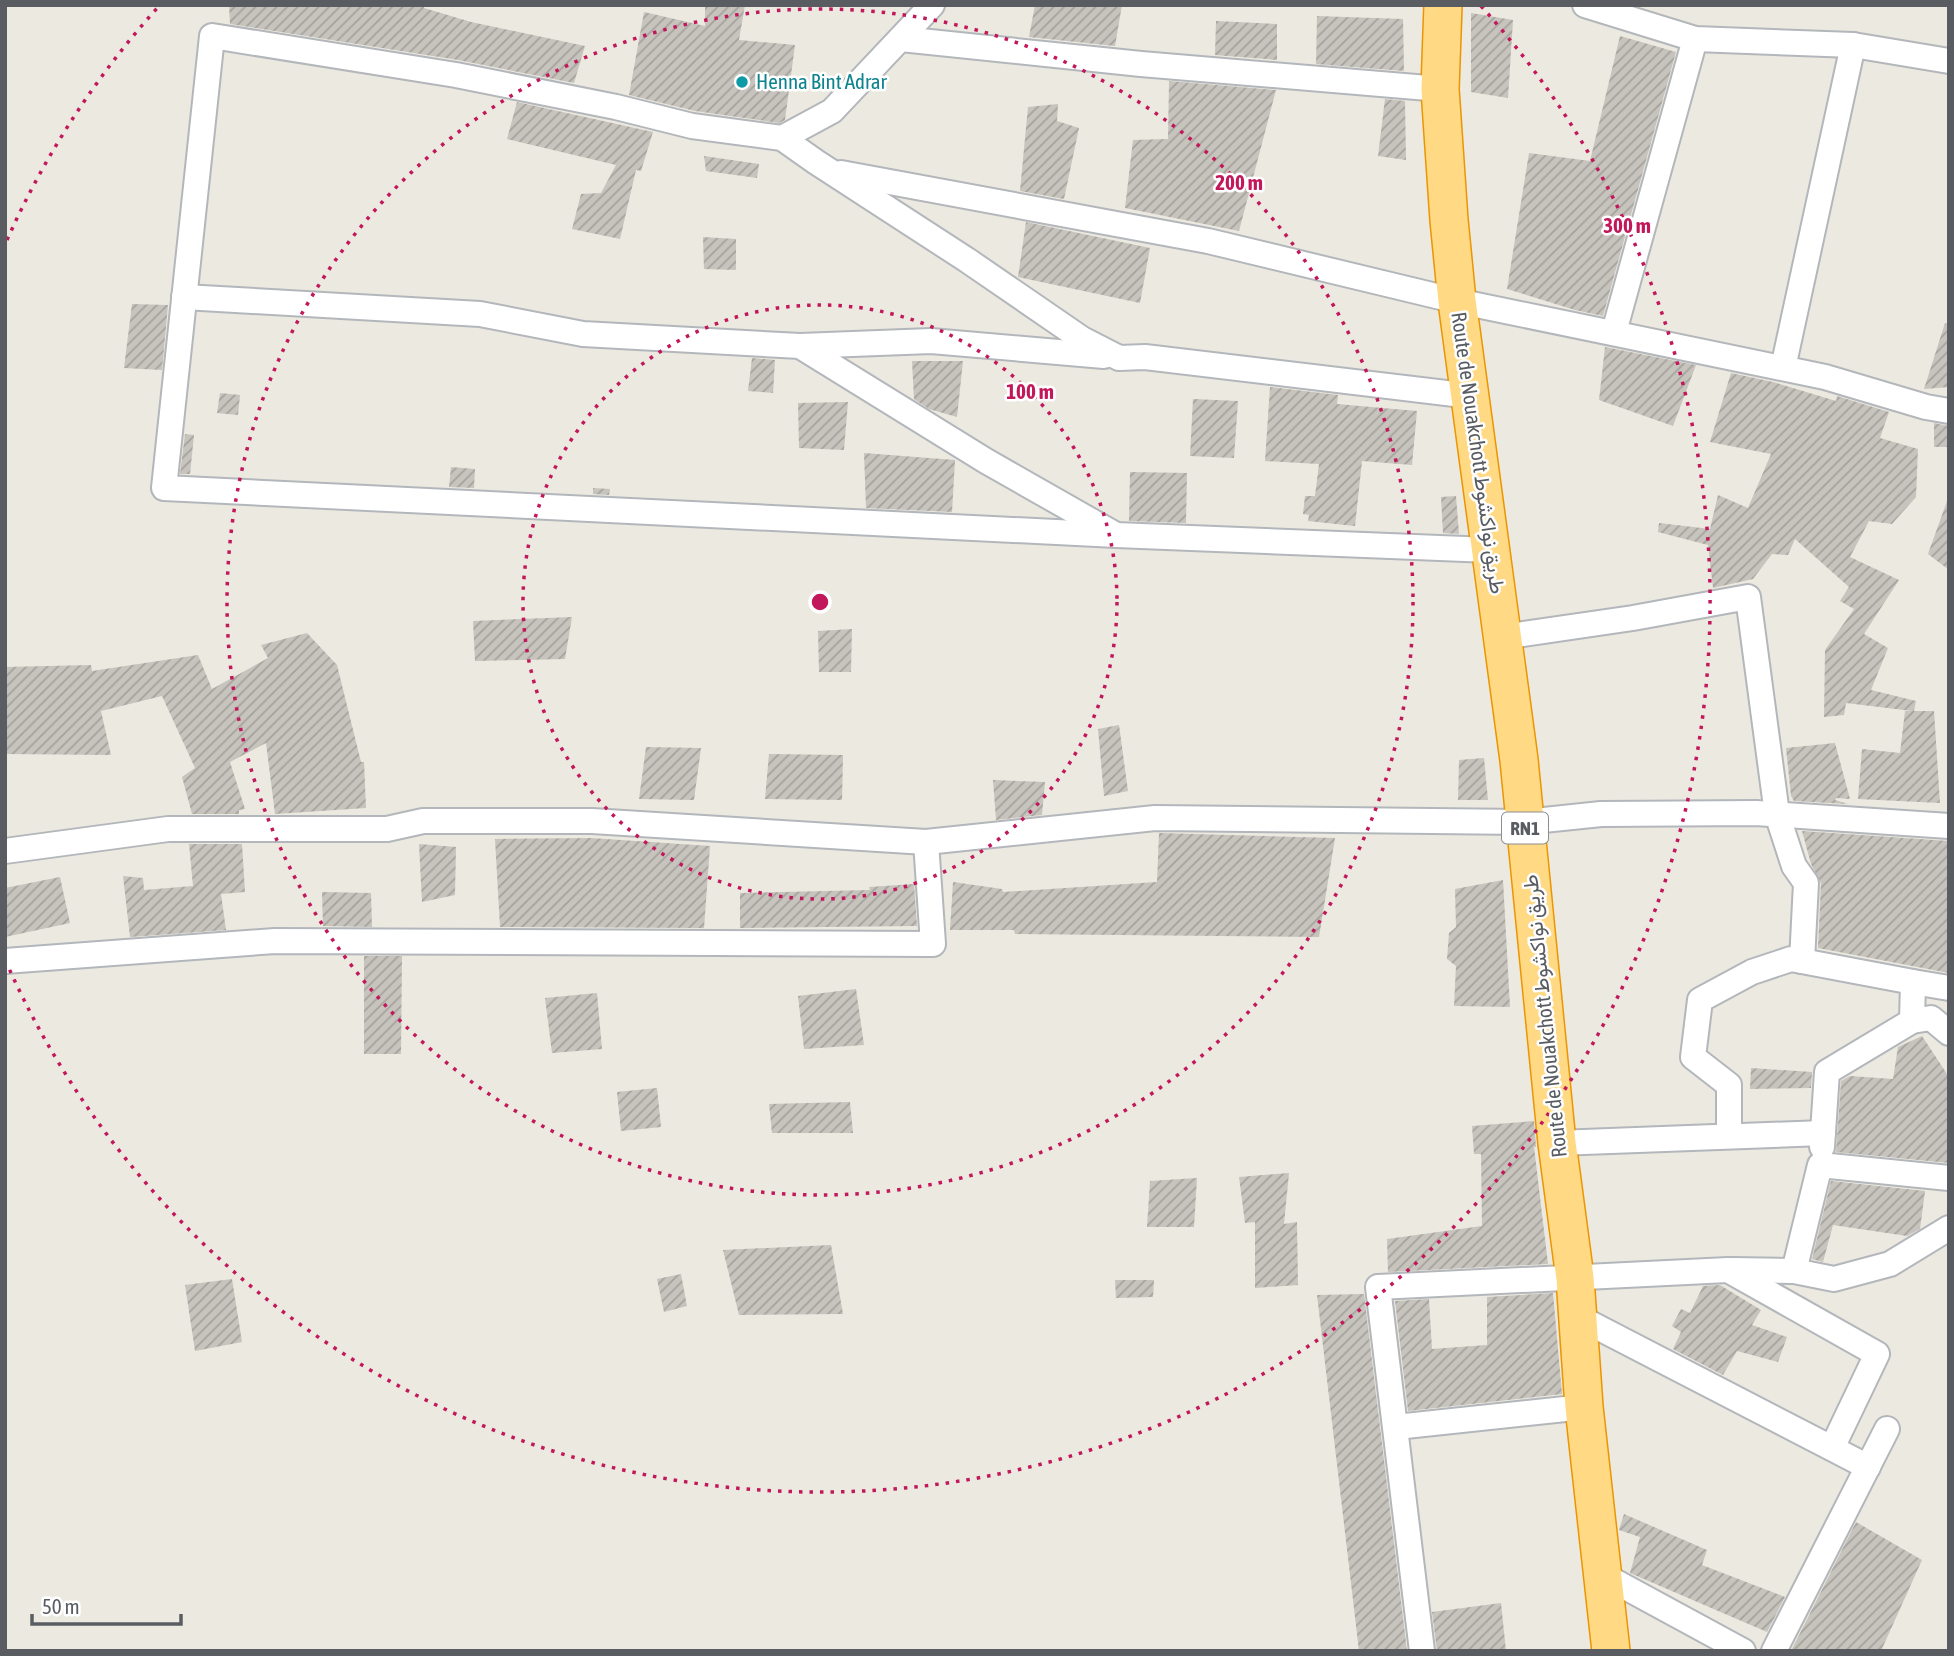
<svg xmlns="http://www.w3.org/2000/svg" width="1954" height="1656" font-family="'Asap Condensed',Vazirmatn,sans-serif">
<defs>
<pattern id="building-hatch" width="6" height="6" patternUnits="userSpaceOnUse" patternTransform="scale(1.75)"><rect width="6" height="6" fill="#c7c3bd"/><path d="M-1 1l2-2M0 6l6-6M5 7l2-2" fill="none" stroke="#a5a29d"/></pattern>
</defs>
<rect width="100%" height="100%" fill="#ece9e0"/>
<g fill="url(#building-hatch)">
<polygon points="229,5 424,5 424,8 471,22 585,46 574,83 458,60 230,24"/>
<polygon points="705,5 745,5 739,40 795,45 785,120 779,123 695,111 629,95 644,12 705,26"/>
<polygon points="1035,5 1122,5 1115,46 1029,37"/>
<polygon points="1471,13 1513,20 1508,98 1471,92"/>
<polygon points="1317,16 1403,19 1404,71 1316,64"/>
<polygon points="1216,21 1277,24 1277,60 1215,55"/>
<polygon points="1620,36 1676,52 1603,316 1575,310 1507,289 1529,153 1590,161"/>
<polygon points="1169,81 1276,90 1239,231 1125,208 1133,140 1168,139"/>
<polygon points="1385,99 1405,101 1406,160 1378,156"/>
<polygon points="517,102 653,132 641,171 636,170 620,239 572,229 581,194 601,193 616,165 507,139"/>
<polygon points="1058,104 1057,121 1079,128 1064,199 1020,191 1028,107"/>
<polygon points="704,156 759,164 757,178 706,171"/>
<polygon points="1026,222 1150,248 1140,303 1018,277"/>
<polygon points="703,237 736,239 736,270 704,269"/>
<polygon points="132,304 168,305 162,370 124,368"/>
<polygon points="1945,323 1949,324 1949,387 1924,389"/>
<polygon points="1605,347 1696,365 1673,426 1599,400"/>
<polygon points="752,358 775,360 773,393 748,391"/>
<polygon points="912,361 963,361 957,417 929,409 914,399"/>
<polygon points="1731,373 1773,382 1836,401 1837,396 1889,412 1880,438 1918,449 1916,497 1892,524 1869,521 1850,557 1899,580 1864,634 1888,648 1871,690 1916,701 1914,711 1934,711 1940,803 1858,799 1862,749 1900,753 1905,711 1912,711 1846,703 1844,715 1824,717 1825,650 1854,609 1840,601 1849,587 1795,539 1788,555 1772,554 1753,579 1713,588 1708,545 1658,532 1659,523 1710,529 1718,495 1748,508 1771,454 1710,442"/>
<polygon points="1270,387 1338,395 1337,404 1417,411 1412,465 1362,461 1355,526 1308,521 1309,515 1303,514 1305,496 1315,496 1319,464 1265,461"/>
<polygon points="220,393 240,395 238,415 217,413"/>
<polygon points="1193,399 1238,401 1234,458 1190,456"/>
<polygon points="848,402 844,450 799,448 798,403"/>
<polygon points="1934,423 1949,426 1949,447 1934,447"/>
<polygon points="185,434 194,435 190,474 180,474"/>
<polygon points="864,453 955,460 952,512 866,508"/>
<polygon points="451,467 475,469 474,488 449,487"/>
<polygon points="1130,472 1187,473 1186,523 1129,521"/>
<polygon points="593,488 610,489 609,495 593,494"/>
<polygon points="1456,496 1459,534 1443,533 1441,497"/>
<polygon points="1947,501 1949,501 1949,570 1928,554"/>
<polygon points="572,617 565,659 475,661 473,621"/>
<polygon points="852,629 851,672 819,672 818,631"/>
<polygon points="307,633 337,665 361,762 364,762 366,808 275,814 266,743 230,762 245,809 239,810 239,814 192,814 182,777 195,768 162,696 101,711 111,755 5,754 5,667 91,665 92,671 198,655 212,689 268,658 261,645"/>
<polygon points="1119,725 1128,791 1104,796 1098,729"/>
<polygon points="1835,743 1850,799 1836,798 1835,800 1848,804 1794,801 1791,796 1786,748"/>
<polygon points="646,747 701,748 694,800 639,799"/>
<polygon points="769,754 843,755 842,800 765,799"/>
<polygon points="1484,758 1488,800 1458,800 1459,760"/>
<polygon points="993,780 1045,782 1042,815 996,820"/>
<polygon points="1802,831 1949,841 1949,973 1818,948 1821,883 1811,864"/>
<polygon points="1159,833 1335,838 1319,937 1015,934 1014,930 950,930 953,882 1002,889 1003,892 1157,882"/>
<polygon points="591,838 710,846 704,928 500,927 495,839"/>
<polygon points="189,844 242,844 245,892 221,894 226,930 130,937 123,876 143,878 144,890 193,886"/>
<polygon points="419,844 456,847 455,895 422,902"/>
<polygon points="60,877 70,923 5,937 5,888"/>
<polygon points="1503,880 1510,1007 1454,1006 1456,966 1447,959 1449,933 1456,927 1455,889"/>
<polygon points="914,884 917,926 740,928 740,893 870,890 869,887"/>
<polygon points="322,892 371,893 372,927 323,926"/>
<polygon points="364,956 402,956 401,1054 364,1054"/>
<polygon points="856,989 864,1045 804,1049 798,996"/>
<polygon points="597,993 602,1049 552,1053 545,998"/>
<polygon points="1922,1036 1949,1077 1949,1163 1836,1152 1841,1081 1850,1076 1893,1079 1898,1047"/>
<polygon points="1751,1068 1812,1072 1811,1088 1750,1089"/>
<polygon points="657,1088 661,1127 621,1131 617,1092"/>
<polygon points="850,1102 853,1133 772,1133 769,1104"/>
<polygon points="1534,1121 1536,1147 1534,1147 1548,1264 1388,1272 1387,1239 1482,1226 1481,1154 1474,1154 1472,1126"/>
<polygon points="1289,1173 1284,1224 1297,1222 1298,1285 1255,1288 1255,1222 1245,1223 1239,1177"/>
<polygon points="1197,1178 1194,1227 1147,1227 1150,1181"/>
<polygon points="1831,1181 1925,1191 1920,1229 1907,1236 1833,1225 1823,1262 1812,1259"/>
<polygon points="831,1245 843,1314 739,1315 723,1250"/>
<polygon points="681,1274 687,1306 664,1312 657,1279"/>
<polygon points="232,1279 242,1342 195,1351 185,1285"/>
<polygon points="1115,1280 1154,1280 1153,1297 1116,1298"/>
<polygon points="1720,1285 1761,1310 1752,1325 1787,1337 1778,1362 1737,1351 1723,1375 1673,1349 1681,1332 1672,1326 1681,1309 1690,1313 1703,1286"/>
<polygon points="1553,1293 1562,1394 1408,1411 1395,1301 1429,1299 1432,1349 1487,1345 1487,1297"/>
<polygon points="1364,1294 1407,1651 1359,1651 1317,1295"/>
<polygon points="1624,1514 1707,1550 1702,1565 1785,1597 1767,1632 1630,1573 1640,1537 1619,1530"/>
<polygon points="1856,1522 1922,1560 1881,1651 1791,1651"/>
<polygon points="1501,1603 1506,1651 1437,1651 1432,1612"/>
</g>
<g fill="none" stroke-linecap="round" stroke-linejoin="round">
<defs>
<g id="minor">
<polyline points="1585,5 1695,39 1853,45 1949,61"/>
<polyline points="901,39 1141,64 1440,89"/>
<polyline points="782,138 832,111 932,5"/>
<polyline points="841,173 1208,241 1457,301 1825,377 1926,407 1949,411"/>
<polyline points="184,297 480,314 583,334 800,346 986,461 1116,535 1490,550"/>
<polyline points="1614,332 1695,39"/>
<polyline points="800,346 931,341 1104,356"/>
<polyline points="1783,368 1853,45"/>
<polyline points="1116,535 164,488 212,36 456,75 616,107 692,126 782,138 816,162 967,260 1082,339 1119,358 1145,357 1471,396"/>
<polyline points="1503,637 1633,618 1748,597 1777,814 1794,866 1806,883 1802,961"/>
<polyline points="5,851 168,829 387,829 423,821 592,821 926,842 1155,818 1524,822 1601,814 1756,813 1949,826"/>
<polyline points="5,961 275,941 933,944 926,842"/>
<polyline points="1913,982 1949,988"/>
<polyline points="1729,1136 1729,1085 1693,1057 1700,1000 1752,972 1791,959 1913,982 1912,1021"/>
<polyline points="1557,1143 1823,1133"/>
<polyline points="1822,1147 1827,1072 1912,1021 1931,1018 1949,1033"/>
<polyline points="1732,1270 1794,1271 1834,1279 1890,1264 1949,1228"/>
<polyline points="1794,1271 1820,1165 1949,1178"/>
<polyline points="1578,1317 1868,1467"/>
<polyline points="1396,1427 1584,1407"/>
<polyline points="1603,1575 1743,1651"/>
<polyline points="1422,1651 1378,1287 1728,1270 1877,1354 1832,1448"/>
<polyline points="1774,1651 1887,1429"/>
</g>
<polyline id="highway" points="1443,5 1440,89 1449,220 1457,301 1519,760 1557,1143 1575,1278 1584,1407 1611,1651"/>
</defs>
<use href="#minor" stroke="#b3b7bb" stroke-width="28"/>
<use href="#highway" stroke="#ec9500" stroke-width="40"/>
<use href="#minor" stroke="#fff" stroke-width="24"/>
<use href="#highway" stroke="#ffd984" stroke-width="37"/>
</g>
<g fill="none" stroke="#c2185b" stroke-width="3.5" stroke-dasharray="3.5 7">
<circle cx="820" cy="602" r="297"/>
<circle cx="820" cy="602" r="593"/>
<path d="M7 240A890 890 0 0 1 159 6M1481 6A890 890 0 1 1 7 964"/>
</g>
<circle fill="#0f9aa8" stroke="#fff" stroke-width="2.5" cx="742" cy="82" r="7"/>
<g text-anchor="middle" stroke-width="5" stroke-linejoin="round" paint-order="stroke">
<rect fill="#fff" stroke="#8b8e91" stroke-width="2" x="1502" y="812.5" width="46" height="31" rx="5"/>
<g font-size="19" font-weight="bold" fill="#595d62">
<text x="1525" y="835">RN1</text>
</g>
<g font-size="21" fill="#0d838f" stroke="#fff" text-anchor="start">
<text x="756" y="89">Henna Bint Adrar</text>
</g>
<g font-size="21" fill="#595d62" stroke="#fff">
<text transform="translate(1478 453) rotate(82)" y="7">Route de Nouakchott طريق نواكشوط</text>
<text transform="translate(1545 1016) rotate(-96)" y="7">Route de Nouakchott طريق نواكشوط</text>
</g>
</g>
<circle cx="820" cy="602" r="10" fill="#c2185b" stroke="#fff" stroke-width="3.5"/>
<g font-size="21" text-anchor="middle" font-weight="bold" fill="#c2185b" stroke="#fff" stroke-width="5" stroke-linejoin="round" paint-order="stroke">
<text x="1239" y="190">200 m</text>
<text x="1627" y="233">300 m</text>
<text x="1030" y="399">100 m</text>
</g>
<rect width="1954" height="1656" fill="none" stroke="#595d62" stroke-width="14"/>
<path d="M32 1614v10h149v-10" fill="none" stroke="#595d62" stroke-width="3.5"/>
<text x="42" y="1614" font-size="21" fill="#595d62" stroke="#ffffff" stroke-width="5" paint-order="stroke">50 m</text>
</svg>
